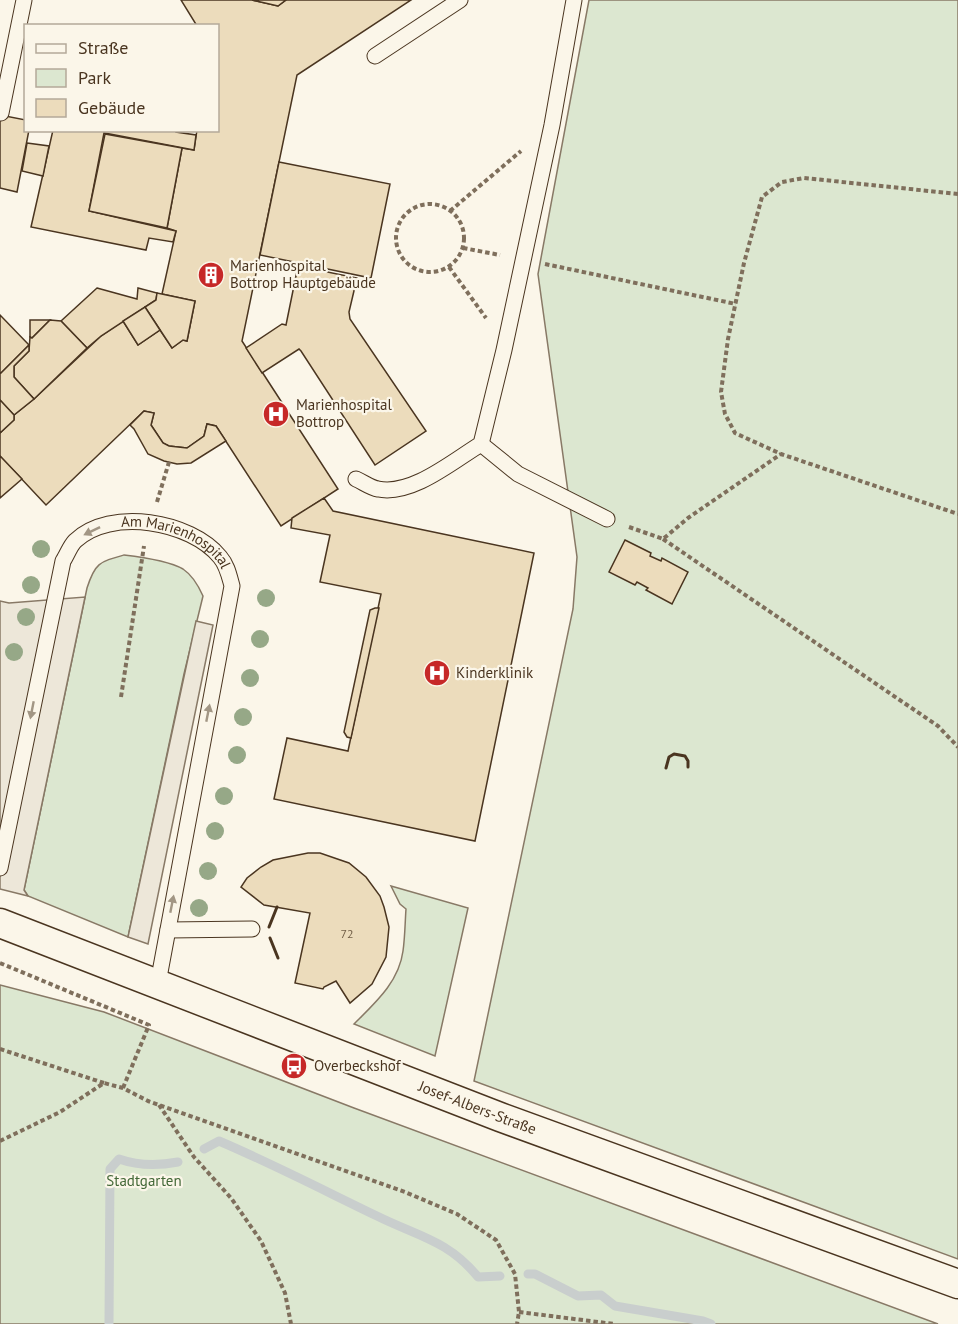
<svg xmlns="http://www.w3.org/2000/svg" width="958" height="1324" font-family="'PT Sans',sans-serif">
<rect width="100%" height="100%" fill="#fbf6e9"/>
<g fill="#dce7d0" stroke="#887966" stroke-width="1.5">
<polygon points="589,0 958,0 958,1259 474,1081 573,609 577,557 538,274"/>
<path d="M124,555C141,557 169,561 183,569C192,575 199,587 203,596L184,674L128,937L28,896L24,890L87,588C95,563 99,562 124,555Z"/>
<path d="M391,886L468,908L435,1056L354,1024C375,1003 399,982 403,951C405,937 405,923 406,909L400,904Z"/>
<polygon points="0,985 104,1012 354,1108 938,1324 0,1324"/>
</g>
<g fill="#ede7d9" stroke="#887966" stroke-width="1.5">
<polygon points="85,597 24,890 28,896 0,889 0,601 9,603"/>
<polygon points="196,621 213,625 148,944 128,937"/>
</g>
<g fill="none" stroke-linecap="round" stroke-linejoin="round">
<g stroke="#c9cecd" stroke-width="9">
<path d="M204,1149L219,1141C273,1164 325,1191 377,1216C417,1236 448,1240 478,1277L500,1276"/>
<polyline points="528,1274 535,1274 578,1296 601,1295 615,1306 703,1321 711,1324"/>
<path d="M109,1324L110,1169L119,1159C139,1166 157,1166 178,1162"/>
</g>
</g>
<g fill="#ecdcbc" stroke="#4a3520" stroke-width="1.5">
<polygon points="181,0 252,0 278,6 286,0 411,0 297,75 242,341 338,489 281,526 216,426 207,424 204,436 187,448 169,446 163,443 151,425 154,413 144,411 46,505 0,456 0,433 14,420 14,415 34,399 101,336 123,321 138,345 160,330 172,348 183,340 187,341 195,301 162,294 176,231 167,228 182,148 194,150 197,130 218,130 218,26 197,26"/>
<polygon points="252,0 286,0 278,6"/>
<polygon points="0,115 26,120 26,130 29,130 17,192 0,188"/>
<polygon points="53,130 176,130 176,132 196,135 194,150 104,133 89,211 176,231 173,242 149,238 146,250 31,227"/>
<polygon points="105,134 182,148 167,228 89,211"/>
<polygon points="27,143 49,146 43,176 22,171"/>
<polygon points="279,162 390,184 371,278 260,255"/>
<polygon points="298,266 357,278 349,312 350,319 426,431 375,465 301,351 299,349 262,373 246,348 282,324 286,325"/>
<polygon points="97,288 137,299 138,288 157,293 156,300 101,336 87,348 61,321"/>
<polygon points="157,293 195,301 187,341 183,340 172,348 145,307 156,300"/>
<polygon points="145,307 160,330 138,345 123,321"/>
<polygon points="0,315 29,345 0,374"/>
<polygon points="30,320 50,320 32,338 30,337"/>
<polygon points="50,320 61,321 87,348 34,399 14,377 14,366 29,351 30,337 32,338"/>
<polygon points="29,345 29,351 14,366 14,377 34,399 14,415 0,400 0,374"/>
<polygon points="0,400 14,415 14,420 0,433"/>
<polygon points="144,411 154,413 151,425 163,443 169,446 187,448 204,436 207,424 216,426 226,441 191,463 177,464 164,461 148,454 134,429 130,425"/>
<polygon points="0,456 22,479 0,498"/>
<polygon points="324,498 333,511 534,553 475,841 274,799 287,738 348,751 381,594 320,582 330,535 291,528 292,518"/>
<polygon points="625,540 651,553 650,556 661,561 662,558 688,572 672,604 646,590 648,588 637,582 635,585 609,572"/>
<polygon points="375,608 379,608 351,738 347,737 344,732 370,610"/>
<polygon points="308,853 320,853 349,863 366,877 380,896 384,907 389,927 386,957 372,984 350,1003 336,981 324,987 323,989 295,983 310,913 264,905 241,887 247,878 261,867 273,860"/>
</g>
<g fill="none" stroke-linecap="round" stroke-linejoin="round">
<defs>
<g id="lane">
<polyline points="375,56 460,0"/>
<polyline points="1,113 24,0"/>
<polyline points="481,444 518,474 607,519"/>
<path d="M356,479C363,482 371,488 378,489C412,496 453,461 481,444L504,350L552,125L574,0"/>
<path id="s1" d="M0,868L63,561C67,555 70,546 75,541C110,507 191,521 220,557C227,565 229,575 232,586L158,983"/>
<polyline points="168,930 252,929"/>
</g>
<g id="street">
<path id="s2" d="M0,923L500,1117L958,1284"/>
</g>
</defs>
<use href="#lane" stroke="#4a3520" stroke-width="17"/>
<use href="#street" stroke="#4a3520" stroke-width="31"/>
<g stroke="#7f6f5c" stroke-width="4" stroke-dasharray="4.5 3" stroke-linecap="butt">
<polyline points="958,194 804,178 782,182 762,197 744,263 728,339 721,392 725,414 735,433 781,454 958,514"/>
<circle cx="430" cy="238" r="34"/>
<polyline points="450,211 521,151"/>
<polyline points="463,248 500,255"/>
<polyline points="545,264 736,304"/>
<polyline points="449,267 486,318"/>
<polyline points="157,502 169,462"/>
<polyline points="629,527 663,539 688,518 781,454"/>
<polyline points="663,539 938,726 958,747"/>
<polyline points="121,697 144,546"/>
<polyline points="0,963 149,1025 123,1088"/>
<polyline points="0,1049 104,1083"/>
<polyline points="159,1105 194,1157 231,1198 261,1241 285,1293 291,1324"/>
<polyline points="0,1141 60,1112 104,1083 123,1088 148,1101 405,1192 457,1214 496,1240 515,1274 519,1312 517,1324"/>
<polyline points="519,1312 614,1324"/>
</g>
<use href="#lane" stroke="#fbf6e9" stroke-width="15"/>
<use href="#street" stroke="#fbf6e9" stroke-width="28"/>
<g stroke="#4a3520" stroke-width="3">
<polyline points="666,768 669,757 674,754 685,756 688,761 688,767"/>
<polyline points="269,927 277,907"/>
<polyline points="270,938 278,958"/>
</g>
</g>
<g fill="#96a887">
<circle cx="41" cy="549" r="9"/>
<circle cx="31" cy="585" r="9"/>
<circle cx="266" cy="598" r="9"/>
<circle cx="26" cy="617" r="9"/>
<circle cx="260" cy="639" r="9"/>
<circle cx="14" cy="652" r="9"/>
<circle cx="250" cy="678" r="9"/>
<circle cx="243" cy="717" r="9"/>
<circle cx="237" cy="755" r="9"/>
<circle cx="224" cy="796" r="9"/>
<circle cx="215" cy="831" r="9"/>
<circle cx="208" cy="871" r="9"/>
<circle cx="199" cy="908" r="9"/>
</g>
<defs><path id="oneway-solid" d="M-6-.8H1V-3.2L6.5 0L1 3.2V.8H-6Z" transform="scale(1.5)"/></defs>
<g fill="#a29684">
<use href="#oneway-solid" transform="translate(92 531) rotate(154)"/>
<use href="#oneway-solid" transform="translate(32 710) rotate(101)"/>
<use href="#oneway-solid" transform="translate(208 713) rotate(-79)"/>
<use href="#oneway-solid" transform="translate(172 904) rotate(-79)"/>
</g>
<defs>
<symbol id="building-disc" viewBox="-11 -11 22 22"><circle r="9.5" fill="#c62828" stroke="#fbf6e9"/><path d="M-4-6H4V6H1V3H-1V6H-4ZM-2.5-4.3h1.7v1.8h-1.7ZM.8-4.3h1.7v1.8H.8ZM-2.5-1h1.7V.8h-1.7ZM.8-1h1.7V.8H.8Z" fill="#fff"/></symbol>
<symbol id="hospital-disc" viewBox="-11 -11 22 22"><circle r="9.5" fill="#c62828" stroke="#fbf6e9"/><path d="M-5-5h3v3.5h4V-5h3V5h-3V1.5h-4V5h-3Z" fill="#fff"/></symbol>
<symbol id="bus-disc" viewBox="-11 -11 22 22"><circle r="9.5" fill="#c62828" stroke="#fbf6e9"/><path d="M-5-6H5V4H4V6H2V4H-2V6H-4V4H-5ZM-3.5-4V0h7V-4ZM-3.5 1.2v1.5H-2V1.2ZM2 1.2v1.5H3.5V1.2Z" fill="#fff"/></symbol>
</defs>
<g fill-rule="evenodd">
<use href="#building-disc" x="196" y="260" width="30" height="30"/>
<use href="#hospital-disc" x="261" y="399" width="30" height="30"/>
<use href="#hospital-disc" x="422" y="658" width="30" height="30"/>
<use href="#bus-disc" x="279" y="1051" width="30" height="30"/>
</g>
<g text-anchor="middle" stroke-width="4.5" stroke-linejoin="round" paint-order="stroke">
<g font-size="12" fill="#725f47">
<text x="347" y="938">72</text>
</g>
<g font-size="15" fill="#4a3520" stroke="#fbf6e9" text-anchor="start">
<text x="230" y="271">Marienhospital<tspan x="230" dy="17">Bottrop Hauptgebäude</tspan></text>
<text x="296" y="410">Marienhospital<tspan x="296" dy="17">Bottrop</tspan></text>
<text x="456" y="678">Kinderklinik</text>
<text x="314" y="1071">Overbeckshof</text>
</g>
<g font-size="15" fill="#4a3520" stroke="#fbf6e9">
<text dy="5" stroke="none"><textPath href="#s1" startOffset="448">Am Marienhospital</textPath></text>
<text dy="5" stroke="none"><textPath href="#s2" startOffset="512">Josef-Albers-Straße</textPath></text>
</g>
<g font-size="15" fill="#436837" stroke="#fbf6e9">
<text x="144" y="1186">Stadtgarten</text>
</g>
</g>
<rect x="24" y="24" width="195" height="108" fill="#fbf6e9" stroke="#b4a999" stroke-width="1.5"/>
<rect x="36" y="44" width="30" height="9" fill="#fbf6e9" stroke="#b4a999" stroke-width="1.5"/>
<text x="78" y="54" font-size="18" fill="#4a3520">Straße</text>
<rect x="36" y="69" width="30" height="18" fill="#dce7d0" stroke="#b4a999" stroke-width="1.5"/>
<text x="78" y="84" font-size="18" fill="#4a3520">Park</text>
<rect x="36" y="99" width="30" height="18" fill="#ecdcbc" stroke="#b4a999" stroke-width="1.5"/>
<text x="78" y="114" font-size="18" fill="#4a3520">Gebäude</text>
</svg>
